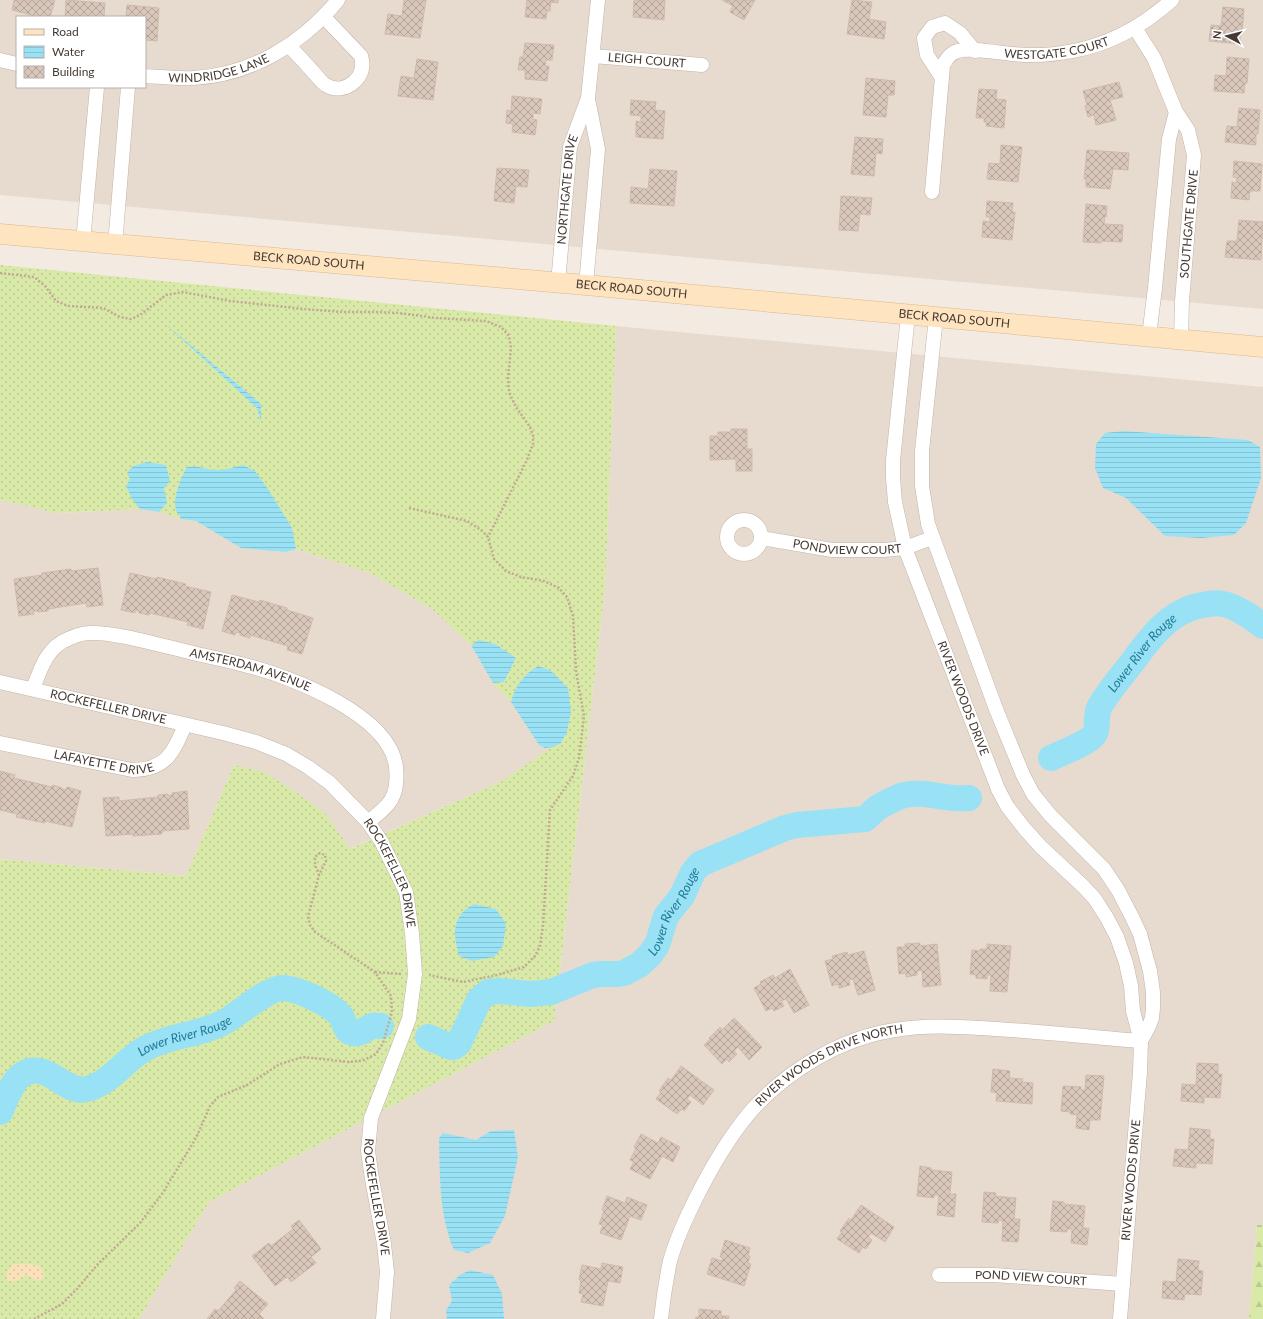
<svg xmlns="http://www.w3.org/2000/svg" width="1263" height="1319" font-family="Lato,sans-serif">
<defs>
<pattern id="grass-dots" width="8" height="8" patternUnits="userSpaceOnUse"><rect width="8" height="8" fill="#d9eaa8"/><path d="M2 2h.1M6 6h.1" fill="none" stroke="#bcc991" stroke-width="1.8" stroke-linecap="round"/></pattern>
<pattern id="forest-firs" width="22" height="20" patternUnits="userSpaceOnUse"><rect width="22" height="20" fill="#d9eaa8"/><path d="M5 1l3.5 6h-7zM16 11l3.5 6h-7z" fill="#bcc991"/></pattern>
<pattern id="sand-dots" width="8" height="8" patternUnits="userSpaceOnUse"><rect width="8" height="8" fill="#fbe1ba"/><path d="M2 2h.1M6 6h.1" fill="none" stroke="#d8c2a0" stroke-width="1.8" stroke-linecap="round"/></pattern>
<pattern id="water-rules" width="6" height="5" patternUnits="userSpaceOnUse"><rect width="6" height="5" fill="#99e1f5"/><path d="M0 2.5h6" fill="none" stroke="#85c2d2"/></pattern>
<pattern id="building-cross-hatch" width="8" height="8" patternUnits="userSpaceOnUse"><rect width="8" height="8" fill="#d8c7ba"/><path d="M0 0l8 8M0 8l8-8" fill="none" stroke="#b1a398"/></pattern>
</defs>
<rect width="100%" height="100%" fill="#f3ebe2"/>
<g fill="#e7dbd0" fill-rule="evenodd">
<path d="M0,0H1263V309L0,195ZM17,17H145V87H17Z"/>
<polygon points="616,326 1263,387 1263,1225 1257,1225 1249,1319 139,1319 209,1202 554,1021 605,588"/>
<polygon points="0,500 59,513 140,509 159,512 181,519 196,521 241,548 286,552 296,549 370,573 432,609 471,645 493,683 511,702 539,745 553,747 502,781 349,849 326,815 234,765 186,876 0,859"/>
</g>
<polygon fill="url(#grass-dots)" points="0,265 616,326 605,588 554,1021 209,1202 139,1319 0,1319 0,859 186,876 234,765 264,772 299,794 326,814 350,849 502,781 552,747 545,748 539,745 511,702 493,683 471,645 432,609 370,573 296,549 286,552 241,548 196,521 181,519 159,512 140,509 58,513 0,500"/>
<polygon fill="url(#forest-firs)" points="1257,1225 1263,1225 1263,1319 1249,1319"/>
<path fill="url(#sand-dots)" d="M14,1264C25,1264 44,1261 44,1277L39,1281C34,1280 31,1276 26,1275L21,1279L10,1282L7,1280C5,1273 9,1268 14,1264Z"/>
<g fill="url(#water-rules)">
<polygon points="163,322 261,404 261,422 257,408"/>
<polygon points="1124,431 1248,440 1260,447 1261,478 1246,523 1234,535 1201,538 1165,536 1126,498 1103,488 1095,468 1096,444 1105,433"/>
<polygon points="147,462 166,465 170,481 164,488 167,503 159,512 140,509 132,499 126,486 130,479 127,473 133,466"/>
<path d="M243,465L255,471L268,489L292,528L296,549L286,552L241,548L196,521L181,519C180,516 177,513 176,510C172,499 181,477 187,467C199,465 204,469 215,470C224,471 234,467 243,465Z"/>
<polygon points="479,640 495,644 516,658 504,682 493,683 471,645"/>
<path d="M538,666L550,670L568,688L571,711L567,732L561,743L553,747L545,748L539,745L511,702C515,686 524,674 538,666Z"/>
<path d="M474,904L496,909L506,924L503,946L494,957L472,961L459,956C453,934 451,916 474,904Z"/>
<path d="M514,1130L518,1157L505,1216L490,1243L468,1253L454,1250C439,1215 440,1176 439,1138L443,1133L476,1140L491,1131Z"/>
<polygon points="470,1270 493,1275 502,1294 504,1319 447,1319 446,1310 452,1301 449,1285 460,1275"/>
</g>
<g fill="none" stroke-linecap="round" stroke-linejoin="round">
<g stroke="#99e1f5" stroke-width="26">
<path id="s1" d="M1051,758C1061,753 1088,743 1094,735C1099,728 1095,717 1099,708C1107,693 1120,678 1131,664C1150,638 1169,611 1202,605C1209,604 1216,602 1223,604C1235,606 1253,618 1263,626"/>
<path id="s2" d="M428,1037L451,1047H454L459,1043L479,1000L488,992L499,991L531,994L551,992L593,975L601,974H618L624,973L639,965L649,956L657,945L666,916L682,896L693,872L700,864L785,828L797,825L865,819C870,816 873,810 879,807C885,803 894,799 901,796C923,789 947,801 969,798"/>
<path id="s3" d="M0,1112C8,1095 16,1066 40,1071C50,1073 58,1080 67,1085C73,1088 79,1091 87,1089C111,1083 125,1059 146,1048C171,1035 201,1035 226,1021C240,1013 268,988 283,988C298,989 329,1003 340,1015C345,1020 344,1032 353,1033C359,1035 367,1028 372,1026C375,1025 379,1026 381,1026"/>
</g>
</g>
<g fill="url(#building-cross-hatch)" stroke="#d0baaa">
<polygon points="14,0 55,0 50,17 34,17 35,16 12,10"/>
<polygon points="66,0 105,3 104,17 65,17"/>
<polygon points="404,0 426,0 420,38 385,34 388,14 402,16"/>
<polygon points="527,0 558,0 558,3 551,2 550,11 547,11 546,19 525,17"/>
<polygon points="634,0 665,0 664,20 633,17"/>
<polygon points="722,0 755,0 744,20 730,12 733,6"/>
<polygon points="852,0 872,2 869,19 886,22 884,39 847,34"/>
<polygon points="127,5 159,8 157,41 145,40 145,17 126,17"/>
<polygon points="1223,7 1244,9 1242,33 1240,33 1240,44 1209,41 1211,25 1221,26"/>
<polygon points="525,43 554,45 552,60 546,60 545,66 549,66 547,81 525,79 525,70 518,70 520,57 523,57"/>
<polygon points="1227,57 1249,59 1247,83 1245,83 1244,93 1214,91 1215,75 1226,76"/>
<polygon points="417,59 438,62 433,100 398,96 401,76 414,78"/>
<polygon points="866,78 895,81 894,95 888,95 886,117 863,115"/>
<polygon points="1119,82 1123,97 1110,100 1116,120 1096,125 1094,115 1088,117 1085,106 1087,105 1083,91"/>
<polygon points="979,89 997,90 996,99 1006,100 1004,128 986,126 987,122 984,122 984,118 976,118"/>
<polygon points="512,96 542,99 540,114 533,113 533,119 537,120 535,135 512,132 513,124 506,123 507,110 511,111"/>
<polygon points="631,100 656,102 655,110 665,111 663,139 636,137 636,121 641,122 641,116 630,115"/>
<polygon points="1239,108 1260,110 1258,134 1256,134 1256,145 1225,142 1227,126 1237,127"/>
<polygon points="855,137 883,139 882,154 876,153 874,176 851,174"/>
<polygon points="1001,145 1022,147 1018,182 987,179 989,163 1000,164"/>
<polygon points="1087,150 1129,153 1128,170 1113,169 1110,189 1086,187 1086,179 1084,179"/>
<polygon points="1234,161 1262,164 1260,191 1250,191 1249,200 1231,198 1232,182 1236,183 1237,178 1233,177"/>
<polygon points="497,168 529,170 527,187 516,186 514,203 494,201"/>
<polygon points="650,169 677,171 674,206 630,203 631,187 648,189"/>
<polygon points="841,196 872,198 870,215 860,214 858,231 839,230"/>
<polygon points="987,201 1013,203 1012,212 1015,212 1012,240 982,237 983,221 990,222 990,217 986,217"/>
<polygon points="1086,204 1107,206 1106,217 1105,216 1104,224 1123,225 1122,242 1101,241 1101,243 1083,242"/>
<polygon points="1239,220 1263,222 1261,260 1225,257 1227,241 1237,241"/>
<polygon points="731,429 747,429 747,449 752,449 752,471 736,471 736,459 710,460 710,436 718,436 718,432 731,432"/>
<polygon points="98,568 103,605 87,607 86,603 48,609 48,611 38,612 37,611 33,611 34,614 19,616 14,579 42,575 42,573 71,569 71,571"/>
<polygon points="130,573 157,579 157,577 186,584 185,586 211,592 203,629 187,625 188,622 150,613 149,615 139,613 139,611 135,610 135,613 121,610"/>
<polygon points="232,595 259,602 260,600 287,608 287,610 313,618 302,654 287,650 288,646 250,635 250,638 240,635 240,633 236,632 235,635 222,631"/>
<polygon points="0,771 15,775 14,778 52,787 53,785 62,788 62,789 66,790 67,787 81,791 72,827 45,821 45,823 16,817 17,814 0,810"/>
<polygon points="187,791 189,829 162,831 162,834 133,836 133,834 106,836 103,798 119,797 119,801 158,797 158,795 168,794 168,796 172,795 172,793"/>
<polygon points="920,943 920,946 937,944 941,985 923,987 922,970 917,971 917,975 906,977 906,973 899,974 897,947 905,947 905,944"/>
<polygon points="987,944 1011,946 1007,992 990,991 991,975 987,975 987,979 976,978 976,975 970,974 972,950 980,951 980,949 987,949"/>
<polygon points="864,951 875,990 858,995 853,979 849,980 850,985 839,988 838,984 832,986 825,961 833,959 832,956 847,952 848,955"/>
<polygon points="790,969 809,1005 794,1013 786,999 781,1001 784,1006 774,1011 772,1008 766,1011 754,988 761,984 760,982 773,975 775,978"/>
<polygon points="734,1018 762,1047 749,1060 738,1047 734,1051 737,1054 729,1062 727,1059 722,1064 704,1045 710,1039 709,1038 720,1027 722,1030"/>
<polygon points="1197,1063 1218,1064 1218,1074 1222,1074 1220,1098 1204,1097 1204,1103 1181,1101 1182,1084 1196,1085"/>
<polygon points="681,1066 714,1090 703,1105 690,1095 687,1099 691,1102 684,1111 682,1109 677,1114 656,1099 661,1092 659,1091 668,1078 671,1080"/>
<polygon points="993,1069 1010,1071 1009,1078 1023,1079 1022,1082 1033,1083 1032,1104 996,1101 997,1093 991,1092"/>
<polygon points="1086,1075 1104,1076 1100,1120 1090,1120 1089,1130 1076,1128 1077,1115 1070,1114 1070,1112 1061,1111 1063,1086 1081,1087 1081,1090 1085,1090"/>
<polygon points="1190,1128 1210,1130 1210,1139 1214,1139 1212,1164 1196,1163 1196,1168 1173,1166 1175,1149 1188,1150"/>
<polygon points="641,1134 658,1143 661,1137 680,1147 673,1162 662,1156 650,1179 630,1169 634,1162 630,1160 636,1148 634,1147"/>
<polygon points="920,1166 931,1168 931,1170 952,1172 950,1194 956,1194 954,1217 937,1215 939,1195 934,1195 934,1198 917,1196"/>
<polygon points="984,1192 996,1193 995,1196 1016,1198 1014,1219 1020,1219 1018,1242 1002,1241 1003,1221 999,1220 998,1223 982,1222"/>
<polygon points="607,1196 625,1203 627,1197 647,1205 641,1220 630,1216 621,1240 600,1233 603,1225 599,1224 604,1211 602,1210"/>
<polygon points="1053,1201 1064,1202 1064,1204 1085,1206 1083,1228 1089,1228 1087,1245 1071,1243 1072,1229 1067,1229 1067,1232 1050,1231"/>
<polygon points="861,1205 894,1227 885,1242 871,1233 868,1237 872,1240 866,1249 863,1247 859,1253 837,1239 842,1232 840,1231 849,1218 851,1220"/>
<polygon points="299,1220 321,1249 311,1257 316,1263 291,1282 287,1277 275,1286 252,1256 269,1243 271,1246 293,1229 291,1226"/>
<polygon points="725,1240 750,1248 748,1256 750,1256 748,1263 751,1264 744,1286 707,1274 712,1258 722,1261 723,1258 720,1257"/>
<polygon points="1178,1259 1199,1261 1198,1270 1203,1271 1201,1295 1185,1294 1184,1300 1162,1298 1163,1281 1176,1282"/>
<polygon points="602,1263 623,1267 620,1283 608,1281 603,1306 581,1302 583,1294 579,1293 581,1280 579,1280 582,1265 601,1269"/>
<polygon points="240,1281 268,1304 259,1314 264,1319 207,1319 215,1309 218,1311 236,1290 234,1288"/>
<polygon points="699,1309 721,1311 721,1316 729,1316 728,1319 695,1319 696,1317 699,1317"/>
</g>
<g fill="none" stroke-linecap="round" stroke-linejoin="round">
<defs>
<g id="street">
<polyline points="1135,28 1154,58 1176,112 1188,130 1194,155 1182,301 1181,339"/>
<path d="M289,46C298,55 307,65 315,74C318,77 322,83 326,85C335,91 346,89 354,82C362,75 364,66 361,56L324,17"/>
<path id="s4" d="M593,56L702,65"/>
<polyline points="0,60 17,64"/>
<path id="s5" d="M145,76C161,77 178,79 194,78C251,75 302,44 338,0"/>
<polyline points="942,78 927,55 924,38 932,27 945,23 960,33 975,51"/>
<path id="s6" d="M932,192L943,65C947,59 950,53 958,51C970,47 999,53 1012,54C1032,56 1053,55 1073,51C1111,44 1144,25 1172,0"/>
<polyline points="83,242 97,87"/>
<polyline points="115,245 128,87"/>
<path id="s7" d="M558,283L570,147L588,98L598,0"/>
<polyline points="586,285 598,149 588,99"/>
<path id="s8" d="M908,315L893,460V478L895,502L905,548L998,789L1007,806L1024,828L1041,847L1084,887L1095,899L1107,918L1117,937L1126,963L1131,986L1133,1011L1141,1041L1140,1072L1120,1319"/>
<polyline points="936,317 922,451 922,486 928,524 996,709 1023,775 1033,794 1050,815 1104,869 1118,890 1132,917 1140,934 1150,971 1153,992 1153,1008 1152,1018 1149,1026 1141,1041"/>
<polyline points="1149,336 1155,288 1169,139 1176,112"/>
<circle cx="744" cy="537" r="17"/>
<path id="s9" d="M761,538L832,550H884L905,548L932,538"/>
<path id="s10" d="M0,682L223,733L256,742L286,754L308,767L330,783L368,822L381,841L406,892L412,933L415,974L409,1019L371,1118L368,1151L372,1179L384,1244L387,1272L383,1319"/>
<path id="s11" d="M33,689C40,670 47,647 68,639C72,637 77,635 82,634C107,629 163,646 189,652C208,657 229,660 248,666C292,677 390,715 396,767C399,797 390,805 368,822"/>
<path id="s12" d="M0,743L132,770C166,770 173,753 185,725"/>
<path id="s13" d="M939,1275H994L1123,1284"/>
<path id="s14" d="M661,1319C663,1300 666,1280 670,1261C676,1240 686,1218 696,1198C711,1168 729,1137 751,1111C788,1070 841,1038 895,1030C929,1024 962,1027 996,1029C1044,1032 1093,1037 1141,1041"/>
</g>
<g id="secondary">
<path id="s15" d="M0,234L586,285L1263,347"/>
</g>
</defs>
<use href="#street" stroke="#c2b3a8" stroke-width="15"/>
<use href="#secondary" stroke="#dab890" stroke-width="21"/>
<g stroke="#c1a995" stroke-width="2.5" stroke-dasharray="2 2" stroke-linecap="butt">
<polyline points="0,273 34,277 45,286 56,301 68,306 103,308 120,317 131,319 140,315 166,295 183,292 230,301 304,309 343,312 378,312 399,313 436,318 486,321 501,327 509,336 511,348 508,377 509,392 516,407 530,427 533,435 533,444 526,462 488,537"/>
<polyline points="409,508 467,521 481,530 488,537 494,559 506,571 521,577 544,581 559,588 567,597 573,616 576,671 584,716 579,758 573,776 550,810 543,926 540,946 535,956 524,967 497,975 463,982 429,975"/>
<polyline points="375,972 402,974"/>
<polyline points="34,1319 62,1304 77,1289 97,1265 140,1223 162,1194 196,1138 210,1106 218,1097 247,1085 280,1064 303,1057 350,1062 364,1060 376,1054 383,1043 392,1012 391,996 375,972 315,932 310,925 308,917 319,875 326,861 325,855 320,853 315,857 315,865 319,875"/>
</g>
<use href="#street" stroke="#fff" stroke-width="14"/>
<use href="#secondary" stroke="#ffe4c0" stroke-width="20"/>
</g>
<g text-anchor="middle" stroke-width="4" stroke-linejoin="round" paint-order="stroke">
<g font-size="12" fill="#453a33" stroke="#fff">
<text dy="4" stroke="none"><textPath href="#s6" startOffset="248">WESTGATE COURT</textPath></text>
<text dy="4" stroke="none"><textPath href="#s4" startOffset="54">LEIGH COURT</textPath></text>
<text dy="4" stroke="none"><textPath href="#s5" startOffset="75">WINDRIDGE LANE</textPath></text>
<text dy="4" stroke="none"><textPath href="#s7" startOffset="94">NORTHGATE DRIVE</textPath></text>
<text transform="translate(1189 224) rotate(-85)" y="4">SOUTHGATE DRIVE</text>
<text dy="4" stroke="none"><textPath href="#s15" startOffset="310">BECK ROAD SOUTH</textPath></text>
<text dy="4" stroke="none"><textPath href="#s15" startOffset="634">BECK ROAD SOUTH</textPath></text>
<text dy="4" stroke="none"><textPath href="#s15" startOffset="958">BECK ROAD SOUTH</textPath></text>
<text dy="4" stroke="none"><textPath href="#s9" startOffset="87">PONDVIEW COURT</textPath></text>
<text dy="4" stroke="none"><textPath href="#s11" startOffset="251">AMSTERDAM AVENUE</textPath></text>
<text dy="4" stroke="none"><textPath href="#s8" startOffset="396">RIVER WOODS DRIVE</textPath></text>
<text dy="4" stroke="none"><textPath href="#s10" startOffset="111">ROCKEFELLER DRIVE</textPath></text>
<text dy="4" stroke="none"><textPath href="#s12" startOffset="106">LAFAYETTE DRIVE</textPath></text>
<text dy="4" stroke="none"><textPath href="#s10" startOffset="459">ROCKEFELLER DRIVE</textPath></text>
<text dy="4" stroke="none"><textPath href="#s14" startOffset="323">RIVER WOODS DRIVE NORTH</textPath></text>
<text transform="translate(1131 1180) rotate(-85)" y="4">RIVER WOODS DRIVE</text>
<text dy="4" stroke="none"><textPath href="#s10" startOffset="796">ROCKEFELLER DRIVE</textPath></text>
<text dy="4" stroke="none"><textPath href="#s13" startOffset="92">POND VIEW COURT</textPath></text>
</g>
<g font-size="13" font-style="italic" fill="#217b96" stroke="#fff">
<text dy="5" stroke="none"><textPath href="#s1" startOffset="147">Lower River Rouge</textPath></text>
<text dy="5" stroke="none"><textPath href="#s2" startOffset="316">Lower River Rouge</textPath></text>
<text dy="5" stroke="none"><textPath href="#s3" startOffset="227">Lower River Rouge</textPath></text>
</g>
</g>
<rect x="16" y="16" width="130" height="72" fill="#ffffff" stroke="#b5b0ad"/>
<rect x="24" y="29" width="20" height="6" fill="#ffe4c0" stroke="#b5b0ad"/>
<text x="52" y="36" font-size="12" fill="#453a33">Road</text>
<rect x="24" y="46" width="20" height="12" fill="url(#water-rules)" stroke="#b5b0ad"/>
<text x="52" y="56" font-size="12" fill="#453a33">Water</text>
<rect x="24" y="66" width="20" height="12" fill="url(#building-cross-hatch)" stroke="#b5b0ad"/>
<text x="52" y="76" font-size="12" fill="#453a33">Building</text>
<g transform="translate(1227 36) rotate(277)" stroke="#ffffff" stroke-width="3" paint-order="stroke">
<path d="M0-3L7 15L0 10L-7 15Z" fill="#453a33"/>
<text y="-6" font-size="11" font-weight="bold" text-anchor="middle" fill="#453a33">N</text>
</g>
</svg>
